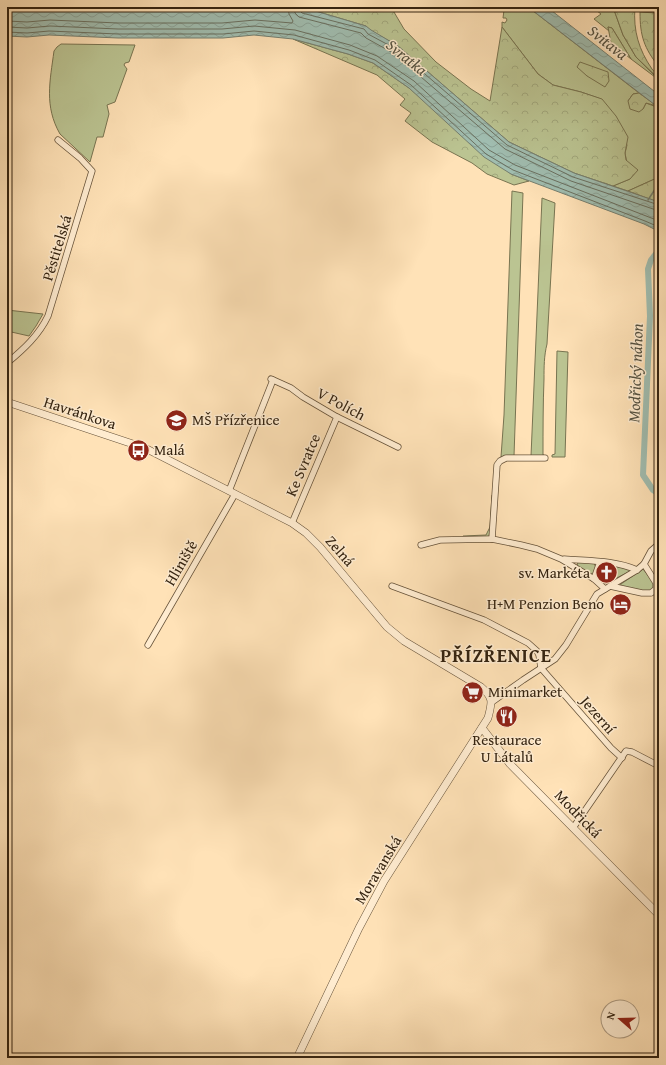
<svg xmlns="http://www.w3.org/2000/svg" width="666" height="1065" font-family="'Gentium Book Plus',serif">
<defs>
<pattern id="forest-crowns" width="20" height="18" patternUnits="userSpaceOnUse"><rect width="20" height="18" fill="#bbc492"/><path d="M2 6a3 3 0 1 1 6 0M12 15a3 3 0 1 1 6 0" fill="none" stroke="#a1a87d"/></pattern>
<pattern id="water-waves" width="16" height="10" patternUnits="userSpaceOnUse"><rect width="16" height="10" fill="#a0bdb0"/><path d="M0 5q4-4 8 0t8 0" fill="none" stroke="#8aa296"/></pattern>
</defs>
<rect width="100%" height="100%" fill="#ffe2b7"/>
<filter id="stains"><feTurbulence type="fractalNoise" baseFrequency=".005" numOctaves="4"/><feColorMatrix values="0 0 0 0 .2 0 0 0 0 .09 0 0 0 0 .02 0 0 0 .5 -.17"/></filter>
<radialGradient id="worn" r=".72"><stop offset=".6" stop-color="#630" stop-opacity="0"/><stop offset="1" stop-color="#630" stop-opacity=".3"/></radialGradient>
<g fill="#bbc492" stroke="#787451">
<polygon points="503,7 528,7 639,93 633,94 628,101 643,109 646,103 659,108 659,177 628,191 613,186 630,179 625,153 627,145 601,99 581,92 553,85 538,74 502,27 502,22 505,23 507,20 506,18 503,18 504,10"/>
<polygon points="592,7 613,7 623,35 636,57 659,80 631,59 612,28 608,27 609,31 594,19 601,14"/>
<polygon points="641,7 659,7 656,13 640,12"/>
<path d="M61,44L135,45L129,62L125,63L124,65L127,69L115,102L107,105L109,114L103,137H97L90,162L60,134C44,106 50,81 54,51L57,47Z"/>
<polygon points="512,191 523,193 514,456 501,457 504,415"/>
<path d="M542,198L555,203L547,344C544,356 544,367 544,379C543,404 543,430 543,455H544V457L531,456Z"/>
<polygon points="7,310 43,314 36,326 29,336 7,331"/>
<polygon points="557,351 568,352 565,457 552,457 552,455 555,454"/>
<polygon points="492,495 494,496 489,537 463,537 463,536 486,535 490,527"/>
<polygon points="578,562 594,563 596,568 593,575 577,566"/>
<polygon points="604,564 630,569 631,571 604,584 597,578 601,566"/>
<polygon points="643,569 654,583 654,588 648,592 620,586 621,584"/>
</g>
<g fill="url(#forest-crowns)" stroke="#787451">
<polygon points="7,7 85,7 7,9"/>
<polygon points="168,7 244,7 207,9"/>
<polygon points="289,7 391,7 404,29 436,62 471,89 490,101 502,27 538,74 553,85 581,92 602,99 616,116 628,137 625,153 626,160 638,170 630,179 613,186 574,173 509,142 398,46 370,30 366,26 312,10"/>
<path d="M613,7H635C633,31 639,50 652,69C653,71 657,73 659,75V79L636,57L623,35Z"/>
<path d="M640,12L656,13L655,23L656,32L659,38V67C644,48 640,36 640,12Z"/>
<polygon points="608,27 612,28 631,59 611,43"/>
<polygon points="293,39 348,54 373,63 409,88 511,174 529,181 514,185 487,174 472,163 432,142 405,121 411,113 400,105 405,99 377,75"/>
<polygon points="580,62 608,72 609,81 605,87 587,76 577,67"/>
<polygon points="639,93 657,106 646,103 643,109 639,112 630,109 628,101 633,94"/>
<polygon points="659,177 659,193 655,201 628,191"/>
</g>
<g fill="url(#water-waves)" stroke="#757f70">
<polygon points="85,7 168,7 207,9 289,7 312,10 366,26 371,30 398,46 509,142 574,173 659,202 659,234 658,231 644,224 511,174 484,157 409,88 373,63 348,54 293,39 254,35 223,38 118,38 49,35 27,37 7,36 7,9"/>
<polygon points="528,7 547,7 659,95 659,108"/>
</g>
<g fill="none" stroke-linecap="round" stroke-linejoin="round">
<g stroke="#6a7060" stroke-width="1">
<polyline points="294,7 295,13 299,17 361,33 366,38 393,53 505,149 571,181 659,211"/>
<polyline points="299,7 299,10 302,13 364,29 368,34 396,49 507,145 573,177 659,205"/>
<polyline points="7,21 27,22 50,20 118,23 222,23 255,20 292,23 293,21 289,14 288,7"/>
<polyline points="7,27 27,28 50,26 118,29 222,29 254,26 295,30 350,45 377,56 414,81 489,150 515,165 659,221"/>
<polyline points="7,32 27,33 49,31 118,34 223,34 254,31 294,35 349,50 375,60 411,85 486,154 513,170 645,221 659,227"/>
</g>
<polyline stroke="#757f70" stroke-width="1.5" points="648,200 659,183"/>
<polyline stroke="#a0bdb0" stroke-width="6" points="659,250 651,260 648,269 650,316 643,475 653,490 659,494"/>
<defs>
<g id="minor">
<path d="M7,363C24,349 39,335 48,316L92,171L80,158L58,140"/>
<polyline points="271,379 291,388 303,397 337,417 398,447"/>
<polyline points="229,491 273,380"/>
<polyline points="292,523 337,417"/>
<polyline points="492,539 497,465 500,461 506,458 545,458"/>
<polyline points="421,545 440,540 492,539 521,545 537,549 561,559 594,579 605,589"/>
<path d="M564,559C587,561 615,560 637,570"/>
<polyline points="594,579 600,562"/>
<polyline points="392,586 484,620 528,643 537,651 539,655 541,668 611,748 622,758"/>
<polyline points="610,586 642,593 651,593 656,589 656,583 644,564"/>
<polyline points="148,645 235,494"/>
<polyline points="492,702 523,680 555,659 566,645 597,594 637,570 644,564 651,551 659,544"/>
<polyline points="573,828 626,751 632,752 659,766"/>
</g>
<g id="tertiary">
<path d="M7,402L145,448L292,523L306,533L320,547L387,627L404,641L481,687C494,698 492,702 488,718L384,881L359,928L297,1058"/>
<polyline points="482,728 510,764 659,915"/>
</g>
</defs>
<use href="#minor" stroke="#67533a" stroke-width="7"/>
<use href="#tertiary" stroke="#67533a" stroke-width="8"/>
<use href="#minor" stroke="#ffecd0" stroke-width="5.5"/>
<use href="#tertiary" stroke="#ffecd0" stroke-width="7"/>
</g>
<defs>
<symbol id="school-disc" viewBox="-11 -11 22 22"><circle r="9.5" fill="#8f2418" stroke="#ffecd0"/><path d="M0-5L7-2L0 1L-7-2ZM-4 1L0 2.5L4 1V4Q0 6-4 4Z" fill="#fff"/></symbol>
<symbol id="bus-disc" viewBox="-11 -11 22 22"><circle r="9.5" fill="#8f2418" stroke="#ffecd0"/><path d="M-5-6H5V4H4V6H2V4H-2V6H-4V4H-5ZM-3.5-4V0h7V-4ZM-3.5 1.2v1.5H-2V1.2ZM2 1.2v1.5H3.5V1.2Z" fill="#fff"/></symbol>
<symbol id="church-disc" viewBox="-11 -11 22 22"><circle r="9.5" fill="#8f2418" stroke="#ffecd0"/><path d="M-1.2-6h2.4v3.5h3.3v2.4h-3.3V6h-2.4V-.1h-3.3v-2.4h3.3Z" fill="#fff"/></symbol>
<symbol id="hotel-disc" viewBox="-11 -11 22 22"><circle r="9.5" fill="#8f2418" stroke="#ffecd0"/><path d="M-6-4.5h1.5V1H6V5H4.5V3h-9V5H-6ZM-4 0a1.8 1.8 0 1 1 3.6 0ZM.5 0V-2.5h3Q6-2.5 6 0Z" fill="#fff"/></symbol>
<symbol id="supermarket-disc" viewBox="-11 -11 22 22"><circle r="9.5" fill="#8f2418" stroke="#ffecd0"/><path d="M-6-5.5h2.5l.6 2H6L4.5 2H-2.5L-4.4-4H-6ZM-1.5 3.2a1.3 1.3 0 1 0 .1 0ZM3 3.2a1.3 1.3 0 1 0 .1 0Z" fill="#fff"/></symbol>
<symbol id="restaurant-disc" viewBox="-11 -11 22 22"><circle r="9.5" fill="#8f2418" stroke="#ffecd0"/><path d="M-5-6h1v4h1v-4h1v4h1v-4h1v5L-1.5 .5V6h-2V.5L-5-1ZM5-6V6H3V1.5H1.5Q1.5-4 5-6Z" fill="#fff"/></symbol>
</defs>
<g fill-rule="evenodd">
<use href="#school-disc" x="164" y="408" width="25" height="25"/>
<use href="#bus-disc" x="126" y="438" width="25" height="25"/>
<use href="#church-disc" x="594" y="560" width="25" height="25"/>
<use href="#hotel-disc" x="608" y="592" width="25" height="25"/>
<use href="#supermarket-disc" x="460" y="680" width="25" height="25"/>
<use href="#restaurant-disc" x="494" y="704" width="25" height="25"/>
</g>
<g text-anchor="middle" stroke-width="3" stroke-linejoin="round" paint-order="stroke">
<g font-size="15" fill="#342310" stroke="#ffecd0">
<text transform="translate(57 248) rotate(-73)" y="5">Pěstitelská</text>
<text transform="translate(341 404) rotate(28)" y="5">V Polích</text>
<text transform="translate(80 413) rotate(18)" y="5">Havránkova</text>
<text transform="translate(303 465) rotate(-67)" y="5">Ke Svratce</text>
<text transform="translate(340 551) rotate(49)" y="5">Zelná</text>
<text transform="translate(181 563) rotate(-60)" y="5">Hliniště</text>
<text transform="translate(598 715) rotate(49)" y="5">Jezerní</text>
<text transform="translate(578 814) rotate(46)" y="5">Modřická</text>
<text transform="translate(378 870) rotate(-59)" y="5">Moravanská</text>
</g>
<g font-size="15" fill="#342310" stroke="#ffecd0" text-anchor="start">
<text x="192" y="425">MŠ Přízřenice</text>
<text x="154" y="455">Malá</text>
<text x="590" y="578" text-anchor="end">sv. Markéta</text>
<text x="604" y="609" text-anchor="end">H+M Penzion Beno</text>
<text x="488" y="697">Minimarket</text>
<text x="507" y="745" text-anchor="middle">Restaurace<tspan x="507" dy="17">U Látalů</tspan></text>
</g>
<g font-size="16" font-style="italic" fill="#545140" stroke="#ffecd0">
<text transform="translate(608 42) rotate(38)" y="6">Svitava</text>
<text transform="translate(407 57) rotate(39)" y="6">Svratka</text>
<text transform="translate(635 373) rotate(-88)" y="6">Modřický náhon</text>
</g>
<g font-size="19" font-weight="bold" letter-spacing="1" fill="#342310" stroke="#ffecd0">
<text x="496" y="662">PŘÍZŘENICE</text>
</g>
</g>
<rect width="666" height="1065" fill="none" stroke="#ffe2b7" stroke-width="24"/>
<rect x="8" y="8" width="650" height="1049" fill="none" stroke="#342310" stroke-width="2"/>
<rect x="12" y="12" width="642" height="1041" fill="none" stroke="#342310"/>
<g transform="translate(620 1019) rotate(290)"><circle r="19" fill="#ffecd0" stroke="#ae9c83"/>
<path d="M0-3L7 15L0 10L-7 15Z" fill="#8f2418"/>
<text y="-6" font-size="11" font-weight="bold" text-anchor="middle" fill="#342310">N</text>
</g>
<rect width="100%" height="100%" filter="url(#stains)"/>
<rect width="100%" height="100%" fill="url(#worn)"/>
</svg>
